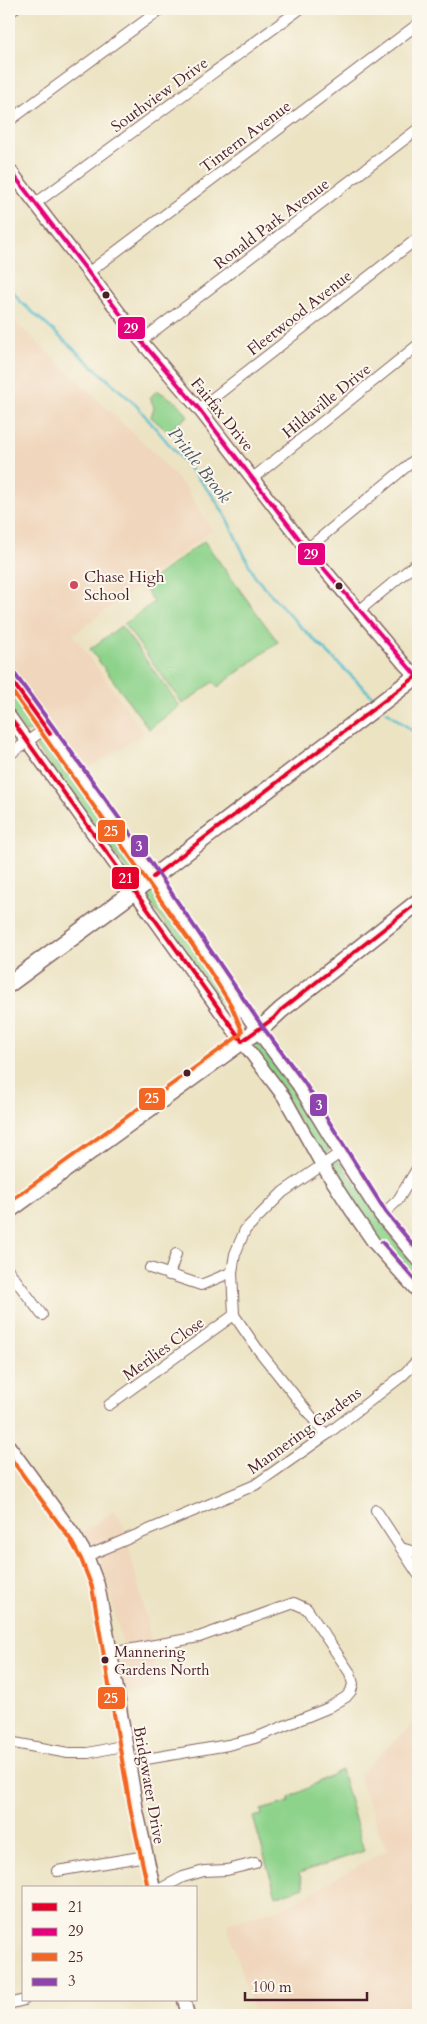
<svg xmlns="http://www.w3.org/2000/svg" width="427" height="2024" font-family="Cardo,serif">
<rect width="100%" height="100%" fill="#fbf7ec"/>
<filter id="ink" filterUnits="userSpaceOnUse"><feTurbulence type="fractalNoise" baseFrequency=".02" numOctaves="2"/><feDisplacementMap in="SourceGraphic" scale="10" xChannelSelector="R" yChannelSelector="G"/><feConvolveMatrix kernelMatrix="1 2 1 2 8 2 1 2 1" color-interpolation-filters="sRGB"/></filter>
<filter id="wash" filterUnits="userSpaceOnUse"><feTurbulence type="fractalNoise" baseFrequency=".0096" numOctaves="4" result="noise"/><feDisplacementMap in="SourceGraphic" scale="20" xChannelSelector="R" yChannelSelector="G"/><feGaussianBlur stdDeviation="1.12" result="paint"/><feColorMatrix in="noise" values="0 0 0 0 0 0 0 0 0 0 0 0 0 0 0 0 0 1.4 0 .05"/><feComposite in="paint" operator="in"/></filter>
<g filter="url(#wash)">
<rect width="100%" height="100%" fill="#ece3c3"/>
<g fill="#f0d6bc">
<polygon points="9,318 12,319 155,454 187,490 212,530 73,635 144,733 85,771 9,665"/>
<polygon points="114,1510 124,1527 151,1639 158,1689 126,1696 121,1658 122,1641 109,1591 100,1558 83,1533"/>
<polygon points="418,1720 418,2015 254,2015 227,1924 287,1906 386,1850 358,1775"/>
</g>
<g fill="#8ed38c" stroke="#6c795c">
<polygon points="157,390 179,404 188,416 168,432 151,417 154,407 150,398"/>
<polygon points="204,541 278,642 218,687 213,682 183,704 124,624 154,602 143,586"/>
<polygon points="121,626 180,706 149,729 90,649"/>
<polygon points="9,685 36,723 35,728 31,731 25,732 9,710"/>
<polygon points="42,737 46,738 143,872 142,878 137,880 130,874 36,747 36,740"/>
<polygon points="154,887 242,1020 236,1026 145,895 146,888"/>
<polygon points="258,1040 290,1083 329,1145 329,1151 324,1155 320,1153 249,1044"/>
<polygon points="337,1161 341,1163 396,1243 418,1267 418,1287 385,1250 328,1168 330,1163"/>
<polygon points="341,1770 364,1851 299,1873 304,1887 276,1896 253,1817 262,1815 261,1810 289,1802 289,1798"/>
</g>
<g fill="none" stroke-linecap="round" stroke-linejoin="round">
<g stroke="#52bdce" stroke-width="2.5">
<polyline points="9,286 20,301 135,404 213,496 225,515 255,577 299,625 372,696"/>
<polyline points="386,711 418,735"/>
</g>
</g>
</g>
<g filter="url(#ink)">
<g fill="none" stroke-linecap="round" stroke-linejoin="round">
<defs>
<g id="minor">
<polyline points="9,13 14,9"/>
<polyline points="9,121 161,9"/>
<polyline points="36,203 300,9"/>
<polyline points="89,272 418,24"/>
<polyline points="141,341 418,129"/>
<polyline points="199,409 418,238"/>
<polyline points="253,478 418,345"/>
<polyline points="307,549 418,457"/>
<polyline points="360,610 418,562"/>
<polyline points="9,755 46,728"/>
<polyline points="381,1216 398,1200 418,1167"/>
<polyline points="150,1268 201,1285 232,1272"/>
<polyline points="9,1271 42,1315"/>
<polyline points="169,1275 176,1254"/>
<polyline points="109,1405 234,1315"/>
<polyline points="326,1435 256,1347 234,1315 232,1272 235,1254 245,1230 283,1192 340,1153"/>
<polyline points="376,1510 418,1574"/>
<polyline points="401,1548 418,1553"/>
<polyline points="87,1556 255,1485 326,1435 402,1376 418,1360"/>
<polyline points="111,1653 199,1637 294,1603 307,1609 350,1673 353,1684 351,1691 346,1697 328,1708 255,1738 228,1745 129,1762"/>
<polyline points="9,1742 68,1753 88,1753 126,1745"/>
<polyline points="57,1871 146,1856"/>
<polyline points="162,1888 183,1877 204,1871 227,1870 255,1863"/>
<polyline points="9,2004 24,2000"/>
</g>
<g id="tertiary">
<polyline points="9,169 141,341 199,409 307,549 405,665 418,678"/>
<polyline points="9,677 140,858 257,1030 299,1086 340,1153 381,1216 418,1260"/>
<polyline points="9,716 235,1032 284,1097 322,1165 351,1210 374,1243 418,1292"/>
<polyline points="9,1446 75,1536 87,1556 98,1585 111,1653 137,1811 154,1888"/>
<polyline points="184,2000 188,2015"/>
</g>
<g id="primary">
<polyline points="9,984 135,891 418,675"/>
<polyline points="9,1210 266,1024 281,1010 418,902"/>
</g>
</defs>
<use href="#minor" stroke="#836460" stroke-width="12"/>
<use href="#tertiary" stroke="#836460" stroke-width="15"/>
<use href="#primary" stroke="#836460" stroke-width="19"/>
<use href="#minor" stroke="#fff" stroke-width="10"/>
<use href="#tertiary" stroke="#fff" stroke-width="12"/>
<use href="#primary" stroke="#fff" stroke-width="16"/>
<defs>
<g id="bus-1">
<polyline points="9,677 50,734"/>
<polyline points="9,716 242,1041"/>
<polyline points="153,877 418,675"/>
<polyline points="242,1041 274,1018 281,1010 418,902"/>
</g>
<polyline id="bus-2" points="9,169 141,341 199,409 307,549 418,678"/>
<g id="bus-3">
<polyline points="9,687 199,954 231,1005 242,1031 240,1035 9,1202"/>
<polyline points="9,1456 70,1539 81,1559 92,1587 131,1812 148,1888"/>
</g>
<g id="bus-4">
<polyline points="14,673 145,854 262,1026 304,1082 386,1212 418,1251"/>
<polyline points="382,1242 418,1283"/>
</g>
</defs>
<use href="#bus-1" stroke="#fbf7ec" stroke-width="8"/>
<use href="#bus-2" stroke="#fbf7ec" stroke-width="8"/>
<use href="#bus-3" stroke="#fbf7ec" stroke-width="8"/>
<use href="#bus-4" stroke="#fbf7ec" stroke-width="8"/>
<use href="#bus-1" stroke="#e4002b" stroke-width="4"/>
<use href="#bus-2" stroke="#e5007d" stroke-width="4"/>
<use href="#bus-3" stroke="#f26522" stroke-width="4"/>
<use href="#bus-4" stroke="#8e44ad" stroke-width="4"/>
</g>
</g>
<g fill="#4a1f2b" stroke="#fbf7ec" stroke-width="2">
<circle cx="106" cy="295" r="4.5"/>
<circle cx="339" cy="586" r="4.5"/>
<circle cx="187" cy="1073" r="4.5"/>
<circle cx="105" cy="1660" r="4.5"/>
</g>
<circle fill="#d1495b" stroke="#fbf7ec" stroke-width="2" cx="74" cy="585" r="5"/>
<g text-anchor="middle" stroke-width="4" stroke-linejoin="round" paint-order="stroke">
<g font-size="15" fill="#4a1f2b" stroke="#fbf7ec" text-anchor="start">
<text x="114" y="1657">Mannering<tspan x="114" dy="18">Gardens North</tspan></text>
</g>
<g font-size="16" fill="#4a1f2b" stroke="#fbf7ec">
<text transform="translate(159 94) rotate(-36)" y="6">Southview Drive</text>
<text transform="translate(245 136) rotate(-37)" y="6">Tintern Avenue</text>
<text transform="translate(271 223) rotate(-37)" y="6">Ronald Park Avenue</text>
<text transform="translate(299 312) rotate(-38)" y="6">Fleetwood Avenue</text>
<text transform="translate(326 400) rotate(-39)" y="6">Hildaville Drive</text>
<text transform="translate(223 414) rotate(51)" y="6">Fairfax Drive</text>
<text transform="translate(163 1348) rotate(-36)" y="6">Merilies Close</text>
<text transform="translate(304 1430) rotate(-36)" y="6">Mannering Gardens</text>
<text transform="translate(150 1785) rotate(80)" y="6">Bridgwater Drive</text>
</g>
<g font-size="16" fill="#4a1f2b" stroke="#fbf7ec" text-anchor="start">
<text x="84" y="582">Chase High<tspan x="84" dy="18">School</tspan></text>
</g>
<g font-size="18" font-style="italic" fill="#4d5664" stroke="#fbf7ec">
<text transform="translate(200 465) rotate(52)" y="6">Prittle Brook</text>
</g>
</g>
<g stroke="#fbf7ec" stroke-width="2">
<rect x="117" y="316" width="29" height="24" rx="5" fill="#e5007d"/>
<rect x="297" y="542" width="29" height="24" rx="5" fill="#e5007d"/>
<rect x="97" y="819" width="29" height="24" rx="5" fill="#f26522"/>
<rect x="130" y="834" width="19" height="24" rx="5" fill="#8e44ad"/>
<rect x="111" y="866" width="29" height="24" rx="5" fill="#e4002b"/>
<rect x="138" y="1087" width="28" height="24" rx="5" fill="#f26522"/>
<rect x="309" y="1093" width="19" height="24" rx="5" fill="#8e44ad"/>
<rect x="97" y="1686" width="29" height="24" rx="5" fill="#f26522"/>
</g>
<g font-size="14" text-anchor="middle" font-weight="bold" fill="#fff">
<text x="131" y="333">29</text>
<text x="311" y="559">29</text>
<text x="111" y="836">25</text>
<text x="139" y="851">3</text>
<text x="126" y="883">21</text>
<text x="152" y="1103">25</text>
<text x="319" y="1110">3</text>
<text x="111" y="1703">25</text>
</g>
<rect width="427" height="2024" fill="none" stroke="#fbf7ec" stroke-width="30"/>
<rect x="22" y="1886" width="175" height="115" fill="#fbf7ec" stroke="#b4a19f"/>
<rect x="32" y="1903" width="25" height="8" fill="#e4002b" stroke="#b4a19f"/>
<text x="68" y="1912" font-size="15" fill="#4a1f2b">21</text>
<rect x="32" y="1928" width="25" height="8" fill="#e5007d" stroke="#b4a19f"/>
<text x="68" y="1936" font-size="15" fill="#4a1f2b">29</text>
<rect x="32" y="1953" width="25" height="8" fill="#f26522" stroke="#b4a19f"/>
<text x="68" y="1962" font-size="15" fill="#4a1f2b">25</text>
<rect x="32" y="1978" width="25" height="8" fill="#8e44ad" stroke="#b4a19f"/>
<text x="68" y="1986" font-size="15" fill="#4a1f2b">3</text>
<path d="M245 1992v8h122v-8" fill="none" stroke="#4a1f2b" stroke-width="2.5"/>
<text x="252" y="1992" font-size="15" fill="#4a1f2b" stroke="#fbf7ec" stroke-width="4" paint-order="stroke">100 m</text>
</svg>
